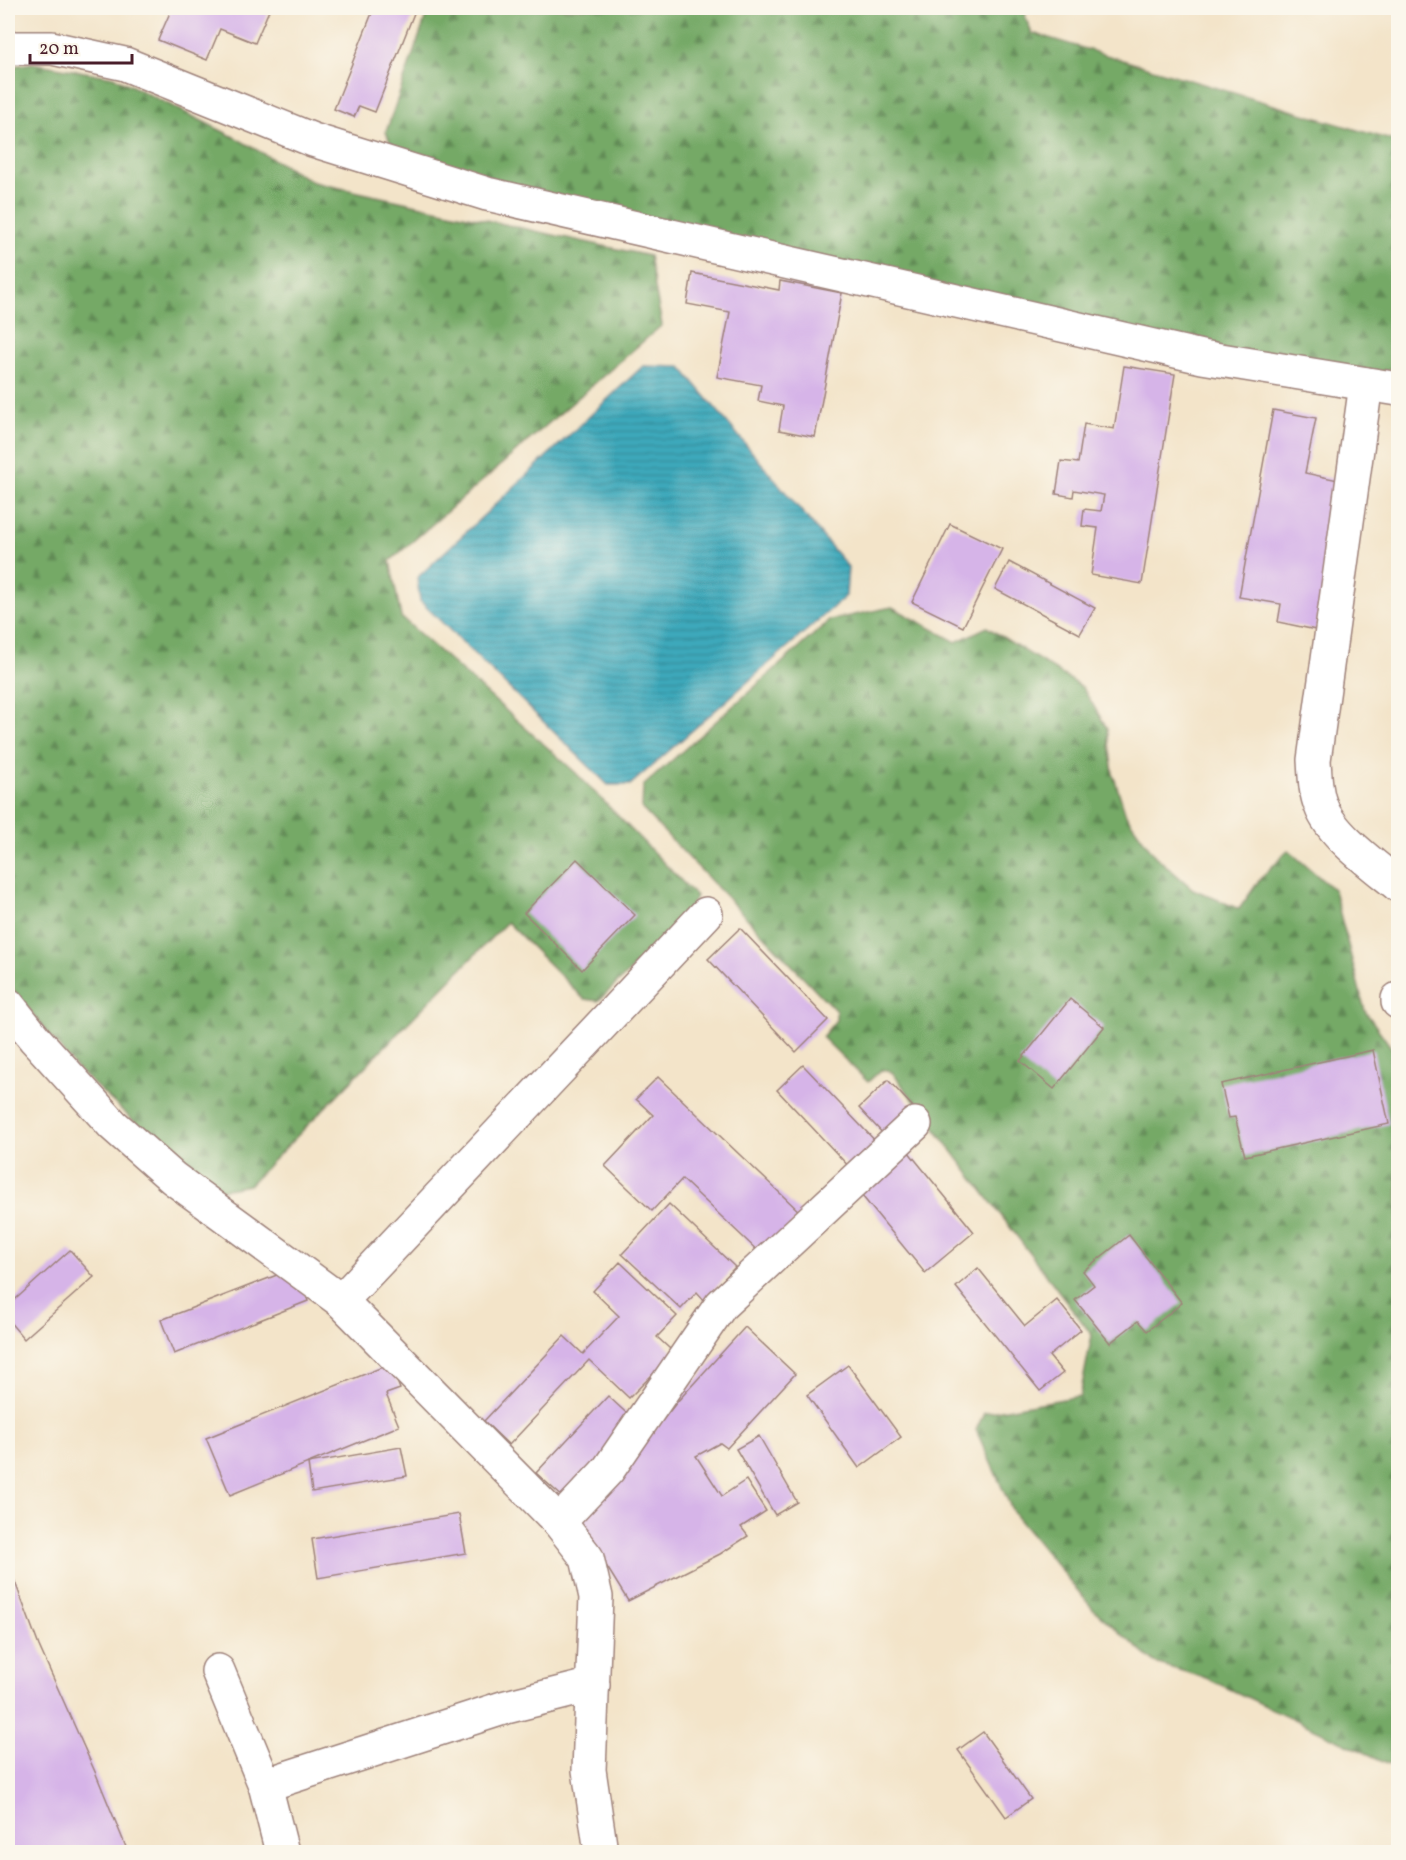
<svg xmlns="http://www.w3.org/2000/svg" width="1406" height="1860" font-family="Vollkorn,serif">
<defs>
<pattern id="forest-firs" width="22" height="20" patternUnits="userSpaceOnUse" patternTransform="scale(1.5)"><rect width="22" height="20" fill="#74a966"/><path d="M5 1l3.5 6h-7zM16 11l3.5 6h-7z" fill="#618954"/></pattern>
<pattern id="water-rules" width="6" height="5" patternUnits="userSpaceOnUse" patternTransform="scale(1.5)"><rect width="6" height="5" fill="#3ca9bb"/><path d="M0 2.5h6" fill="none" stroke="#348998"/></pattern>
</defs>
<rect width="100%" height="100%" fill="#fbf7ec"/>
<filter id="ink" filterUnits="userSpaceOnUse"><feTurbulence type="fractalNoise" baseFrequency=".0167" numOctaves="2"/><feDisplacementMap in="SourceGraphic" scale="12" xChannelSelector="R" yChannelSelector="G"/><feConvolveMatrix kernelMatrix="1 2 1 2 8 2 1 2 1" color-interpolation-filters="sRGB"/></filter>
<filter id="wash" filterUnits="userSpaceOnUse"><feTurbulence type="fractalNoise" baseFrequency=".008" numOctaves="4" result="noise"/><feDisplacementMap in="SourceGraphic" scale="24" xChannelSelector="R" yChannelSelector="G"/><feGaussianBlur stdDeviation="1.35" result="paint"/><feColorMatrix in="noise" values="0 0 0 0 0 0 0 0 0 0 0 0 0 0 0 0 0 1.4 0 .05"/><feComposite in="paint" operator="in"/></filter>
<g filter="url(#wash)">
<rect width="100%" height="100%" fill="#f3e4c9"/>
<g fill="url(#forest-firs)" stroke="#5f6448" stroke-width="1.5">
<polygon points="429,8 1027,8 1025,17 1032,33 1398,142 1398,365 1373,377 1235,353 691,229 395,154 386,132"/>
<polygon points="32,63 114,77 236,138 313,182 649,256 662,325 390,561 401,617 575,772 696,896 684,921 598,1001 584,999 507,922 249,1185 222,1190 153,1139 75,1067 8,983 8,67"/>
<polygon points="892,607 956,642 987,627 1082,687 1107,728 1113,774 1126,815 1155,856 1193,889 1239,909 1261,878 1288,850 1334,890 1365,1011 1398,1057 1398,1768 1206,1678 1155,1663 1093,1609 1014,1514 976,1430 984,1413 1080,1396 1092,1335 892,1072 881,1070 868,1082 822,1037 836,1020 836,1011 642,809 643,786 830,620"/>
</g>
<polygon fill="url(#water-rules)" stroke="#436473" stroke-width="1.5" points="643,366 681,367 848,567 846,596 630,785 608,785 420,601 417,578"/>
<g id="blocks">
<g fill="#d6b4e8">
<polygon points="172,8 270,8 255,43 220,29 207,60 158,40"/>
<polygon points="374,8 416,8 375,112 359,106 354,117 334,109"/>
<polygon points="692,273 779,290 780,281 842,293 815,437 779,430 783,406 758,401 761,385 717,377 730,312 687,304"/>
<polygon points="1124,366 1175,374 1142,584 1091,575 1098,528 1082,526 1084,509 1101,511 1104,495 1074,490 1073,497 1056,494 1061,461 1078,463 1084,424 1114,429"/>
<polygon points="1273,410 1316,418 1305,473 1343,481 1316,630 1278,622 1281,604 1239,597"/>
<polygon points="950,524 1002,549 963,627 912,602"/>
<polygon points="1009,562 1095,608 1080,634 995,589"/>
<polygon points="577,859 635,915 582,970 524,913"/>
<polygon points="740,928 828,1020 796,1052 708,959"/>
<polygon points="1070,999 1104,1027 1054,1089 1020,1061"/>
<polygon points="1373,1050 1389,1124 1245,1156 1235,1117 1229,1118 1221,1084"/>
<polygon points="803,1065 881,1147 854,1172 777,1090"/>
<polygon points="658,1077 802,1214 763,1256 682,1179 652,1211 605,1166 653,1115 636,1099"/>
<polygon points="888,1080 915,1109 886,1137 859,1108"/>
<polygon points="903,1145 974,1232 925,1273 854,1186"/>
<polygon points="669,1204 735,1267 704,1300 697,1292 681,1309 622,1254"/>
<polygon points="1129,1235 1182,1303 1147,1331 1138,1321 1110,1343 1075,1300 1094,1285 1083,1271"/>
<polygon points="70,1250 94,1277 24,1339 8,1320 8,1306"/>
<polygon points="620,1262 677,1316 657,1337 681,1359 660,1381 653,1374 629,1398 589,1360 509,1445 484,1421 564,1336 583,1354 619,1316 593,1291"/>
<polygon points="295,1268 308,1301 174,1354 161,1320"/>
<polygon points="978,1268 1025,1326 1057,1300 1081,1330 1049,1356 1063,1373 1040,1391 956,1287"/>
<polygon points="745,1327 795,1374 727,1448 720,1443 696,1456 722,1496 746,1480 766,1511 741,1527 748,1536 720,1554 628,1601 578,1520 647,1440 677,1402"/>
<polygon points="390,1364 400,1389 386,1394 399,1426 230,1495 206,1438"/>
<polygon points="848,1365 901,1437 859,1468 807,1395"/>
<polygon points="608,1396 636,1422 565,1499 536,1473"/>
<polygon points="759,1436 797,1502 775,1515 736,1449"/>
<polygon points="401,1447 407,1476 312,1492 308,1463"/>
<polygon points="459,1514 466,1553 318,1578 312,1539"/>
<polygon points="12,1574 39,1646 96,1774 128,1852 8,1852 8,1575"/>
<polygon points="983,1732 1031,1799 1006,1817 958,1750"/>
</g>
</g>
</g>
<g filter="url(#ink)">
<use href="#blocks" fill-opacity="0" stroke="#9e827a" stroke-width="1.5"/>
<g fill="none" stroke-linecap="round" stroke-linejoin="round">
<defs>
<g id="street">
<polyline points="8,48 52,48 125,64 313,140 487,194 1202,357 1398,389"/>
<path d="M1366,384L1314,760C1315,775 1315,792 1321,806C1331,835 1375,866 1398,885"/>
<polyline points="1398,999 1398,1002"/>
<polyline points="8,1005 35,1039 113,1125 173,1178 341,1301 559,1522 587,1558 596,1597 589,1770 601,1852"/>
<polyline points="341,1301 706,914"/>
<polyline points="559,1522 608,1470 721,1305 915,1124"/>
<polyline points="218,1671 265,1785 282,1852"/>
<polyline points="265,1785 506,1707 593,1685"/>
</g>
</defs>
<use href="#street" stroke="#9e827a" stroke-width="36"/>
<use href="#street" stroke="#fff" stroke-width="33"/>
</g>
</g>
<rect width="1406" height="1860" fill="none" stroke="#fbf7ec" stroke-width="30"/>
<path d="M30 54v9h102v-9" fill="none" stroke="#4a1f2b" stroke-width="3"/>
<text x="39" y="54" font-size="18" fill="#4a1f2b" stroke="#fbf7ec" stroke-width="4.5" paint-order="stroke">20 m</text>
</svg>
